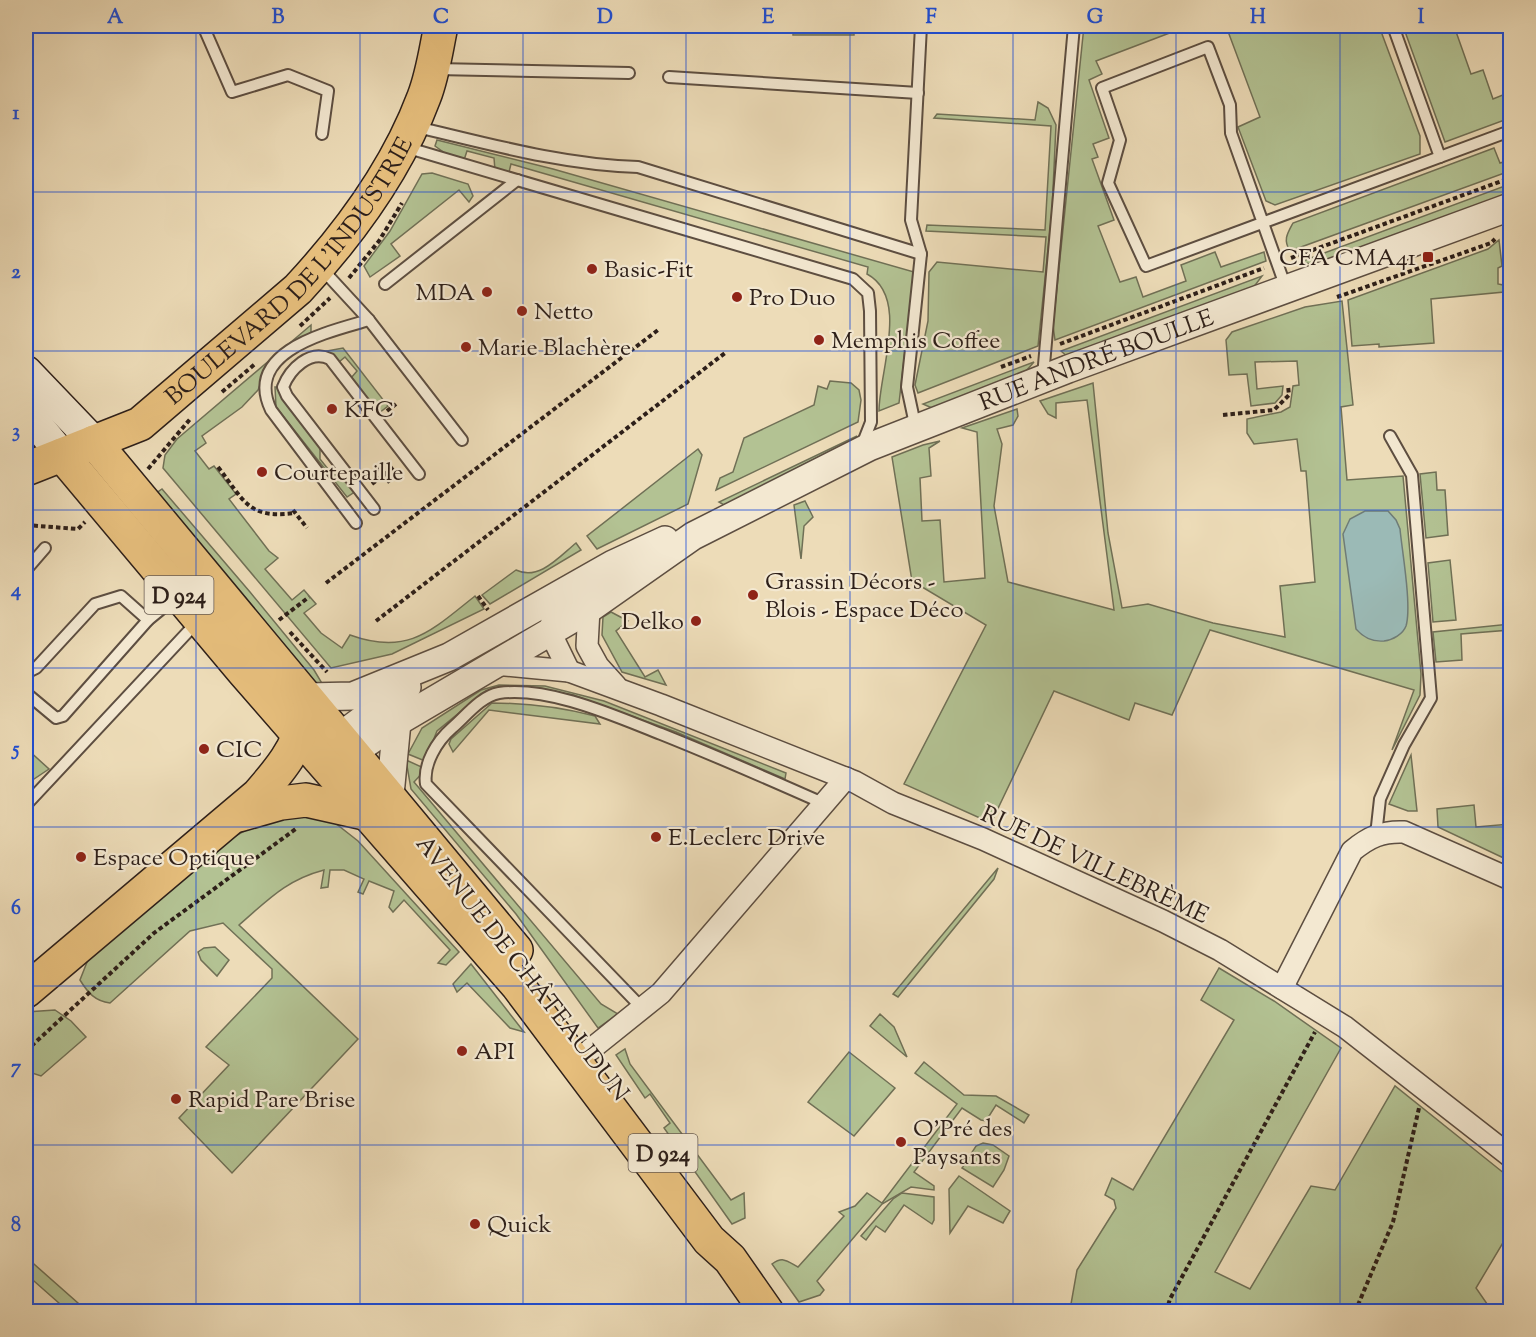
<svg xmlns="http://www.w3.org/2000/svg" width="1536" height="1337" font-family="'Sorts Mill Goudy',serif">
<rect width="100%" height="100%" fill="#eddcb8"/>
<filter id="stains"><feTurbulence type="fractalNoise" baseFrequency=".00333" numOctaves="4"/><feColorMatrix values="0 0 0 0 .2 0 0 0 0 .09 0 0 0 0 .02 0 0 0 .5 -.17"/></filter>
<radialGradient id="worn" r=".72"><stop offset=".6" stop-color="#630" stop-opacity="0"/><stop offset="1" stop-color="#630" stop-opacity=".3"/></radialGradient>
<g fill="#b3c293" stroke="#707056" stroke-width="1.5">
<rect x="793" y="26" width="61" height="9"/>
<polygon points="1084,26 1188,26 1096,61 1102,74 1089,80 1109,138 1093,144 1098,157 1092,159 1114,220 1098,226 1120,282 1136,277 1143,297 1186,281 1181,265 1215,252 1221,267 1264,252 1266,261 1055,340 1053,326"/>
<polygon points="1226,26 1379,26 1420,136 1420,154 1275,205 1266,201 1238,127 1260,117"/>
<polygon points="1403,26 1454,26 1471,74 1483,70 1493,99 1510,92 1510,118 1445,142"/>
<polygon points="1038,102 1048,108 1056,125 1052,211 1038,346 918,393 915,385 928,321 929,272 937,262 1043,272 1046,237 926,231 927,225 1045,230 1051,126 934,118 937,114 1035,120"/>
<path d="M437,140L553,169L914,272L899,403L879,411C879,372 910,297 867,274L868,267L511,164L509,172L495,170L494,158L467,151L464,160L449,156L435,146Z"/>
<path d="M1494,148L1500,163L1510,160V171L1290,251C1283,240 1287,234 1293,223Z"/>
<polygon points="432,173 468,184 473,196 469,202 459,190 391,244 400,256 370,277 364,266 390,231 422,174"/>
<polygon points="1510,184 1510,196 1323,266 1300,262"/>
<polygon points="1499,240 1502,266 1498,268 1498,284 1503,285 1504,292 1431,299 1434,343 1379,347 1379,344 1352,346 1348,300 1488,249"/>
<polygon points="1262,276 1253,288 1069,358 1061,351"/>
<polygon points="1342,301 1353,405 1341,407 1347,480 1403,476 1421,674 1420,695 1392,750 1414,690 1210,630 1172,715 1135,703 1129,720 1054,691 991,823 904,784 986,625 912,581 892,457 923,445 940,441 929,448 931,476 920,478 922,521 940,520 944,582 985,578 977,432 962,428 1017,409 1018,416 1013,425 997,429 1002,444 994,506 1008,582 1114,610 1087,400 1056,403 1056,418 1048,414 1040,401 1093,383 1108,533 1122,608 1148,604 1213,623 1285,637 1280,586 1315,582 1306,471 1301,471 1297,439 1254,444 1247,433 1247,419 1281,412 1290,407 1293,386 1299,385 1297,361 1255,362 1257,389 1283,386 1282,395 1275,403 1251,406 1247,374 1229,375 1226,340 1232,332 1305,307"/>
<path d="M311,325V332L267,368L258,390L242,407L202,436L206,443L195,451L209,469L214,466L236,494L229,499L269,551L278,558L265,569L292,600L304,590L316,604L304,613L321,633L342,648L350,635C408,656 431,631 475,596L484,609L392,654L331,668L163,468L165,455L177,439Z"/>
<polygon points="343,348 388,406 379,413 351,378 357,371 345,357 339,362 327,351"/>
<polygon points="1034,362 1026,371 934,409 923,404"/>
<polygon points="830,381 851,383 859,390 861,400 858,422 716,490 720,478 733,472 744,438 814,405 818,386 827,389"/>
<polygon points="275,387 279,387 320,445 320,459 332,474 343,477 356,491 347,497 276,407"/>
<polygon points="857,436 847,448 724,505 719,502"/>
<polygon points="698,449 702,455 688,504 597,549 587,536"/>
<polygon points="1436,472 1437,490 1445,490 1448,535 1426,538 1420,474"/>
<polygon points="162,489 250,592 314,670 323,685 311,682 155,494"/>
<polygon points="805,501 813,517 804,526 801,559 794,505"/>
<path d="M576,543L581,550L490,604L482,595L516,570C539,581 559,557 576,543Z"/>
<polygon points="1450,560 1456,620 1433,622 1428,563"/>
<polygon points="611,612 628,621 616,631 645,677 658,670 666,685 622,672 602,635 603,617"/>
<polygon points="1510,624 1510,630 1461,634 1462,660 1436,662 1433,632"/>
<polygon points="499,685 545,686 604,701 786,773 785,779 676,732 573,695 543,690 497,689 481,695 437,731 425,761 408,754 422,728 481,690"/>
<path d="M492,703C528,703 560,707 595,716L600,724L489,710L453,752L449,744L451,739Z"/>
<polygon points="26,748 49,769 28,783 26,780"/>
<polygon points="1411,755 1417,811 1408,811 1389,804"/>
<polygon points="406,760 426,769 414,782 601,1004 618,1014 598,1028 516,914 411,789"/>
<polygon points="1474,805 1476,827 1510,824 1510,861 1438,827 1437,809"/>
<path d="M285,812L335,823L358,841L459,952L446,965L438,963L450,950L404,900L393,912L389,907L394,891L369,881L363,894L358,892L364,879L344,870H330L328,887L321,888L324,870C286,880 268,900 239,925L358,1039L232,1173L179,1118L229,1065L206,1047L272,978V969L223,923L190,931L110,1003C95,1001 88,993 80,980L91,952L219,845L257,824Z"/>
<polygon points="998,868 994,879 898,997 893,994"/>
<polygon points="215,947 229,960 217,976 201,960 198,952 204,948"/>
<polygon points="471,964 524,1032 510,1028 467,983 457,992 453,984"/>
<polygon points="1219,968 1274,1001 1341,1048 1215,1272 1250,1289 1311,1186 1335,1190 1395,1086 1510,1178 1510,1231 1476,1288 1492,1311 1076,1311 1071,1304 1077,1270 1116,1208 1114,1200 1105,1195 1112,1178 1133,1190 1234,1020 1201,1000"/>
<polygon points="55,1010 71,1021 86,1037 41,1076 26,1071 26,1012"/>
<polygon points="880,1014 894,1027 907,1057 870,1026"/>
<polygon points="625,1049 630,1064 731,1200 744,1193 745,1218 732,1224 664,1128 670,1123 650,1094 645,1098 616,1055"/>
<polygon points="849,1052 895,1088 854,1136 808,1102"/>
<path d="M924,1062L964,1095L996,1096L1029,1115L1024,1123L996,1105L986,1121L981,1120L962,1108L914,1172L934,1186V1190L911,1187L882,1204L817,1281L824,1290L820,1295L799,1302L772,1264C783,1256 787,1261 798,1267L844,1216L839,1212L855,1206L867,1193L882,1203L957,1104L915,1073Z"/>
<polygon points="983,1143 993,1145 1009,1156 1004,1170 993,1187 962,1168 976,1146"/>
<polygon points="959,1176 1010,1211 1003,1223 968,1206 950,1233 949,1189"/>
<polygon points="902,1193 934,1197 934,1220 932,1224 904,1205 885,1232 876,1226 866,1240 861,1236 893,1199"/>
<polygon points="26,1257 87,1311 68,1311 26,1274"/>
</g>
<path fill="#9bbab6" stroke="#6f7c77" stroke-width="1.5" d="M1365,511H1388L1396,520L1400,529C1402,551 1412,606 1406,626C1403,634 1393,640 1384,641C1372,642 1364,638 1356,629L1343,534L1350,519Z"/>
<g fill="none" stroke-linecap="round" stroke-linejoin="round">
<defs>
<g id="service">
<polyline points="205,26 204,28 232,92 288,75 328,91 322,134"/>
<polyline points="1393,26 1440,157"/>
<polyline points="436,69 629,73"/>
<polyline points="669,77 918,93"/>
<path d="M417,127C489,144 564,165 638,167L921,254"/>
<polyline points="405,147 853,279 868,293 870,311 871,422 862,445"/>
<polyline points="322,269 369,320 462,440"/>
<polyline points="385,284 517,180"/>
<polyline points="1286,288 1231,133 1230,105 1208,47 1102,88 1120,140 1108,183 1146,266 1510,131"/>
<polyline points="1043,376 1074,26"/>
<polyline points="916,429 907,387 921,254 911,220 921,26"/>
<path d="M374,509L287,396L283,387C290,369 310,349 330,359L419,474"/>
<path d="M356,523L271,410C243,351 328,332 369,320"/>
<polyline points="26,570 45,548"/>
<polyline points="26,673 36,668 95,604 121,596 148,620"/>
<polyline points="26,693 56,718 63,716 148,620 176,597"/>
<polyline points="26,805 198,621"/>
<polyline points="1376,835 1380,799 1404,745 1431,698 1412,475 1390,436"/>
<path d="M643,1009L426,784C423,764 437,741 452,728C465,717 481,696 499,693C549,686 615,716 661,734C716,756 771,780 825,804"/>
</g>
<g id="minor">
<polyline points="589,609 587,646 598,666 616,686"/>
<polyline points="494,664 569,671 661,705 855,782 893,803 983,839 1163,921 1220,950 1345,1027 1510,1156"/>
<polyline points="569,671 550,632 552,621 593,583"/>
<path d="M1282,988L1352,851C1369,837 1382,831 1404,832L1510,879"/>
<polyline points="590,1050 661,993 846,778"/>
</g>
<g id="tertiary">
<polyline points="307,697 353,696 449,657 613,564 665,540"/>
<polyline points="324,748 407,687"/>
<path id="s1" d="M354,752L397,722L589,609L693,536L869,447L1068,369L1510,207"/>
<polyline points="390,795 397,722"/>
</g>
<g id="secondary">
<polyline points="26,371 94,442"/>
<polyline points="26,411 62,455"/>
</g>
<g id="primary">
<polyline points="94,442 516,950"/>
<polyline points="62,455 244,672 518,986 709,1240 730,1259 767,1312"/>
<path id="s2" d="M26,469L140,424L298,289C350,233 397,169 424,97C433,74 436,49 441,26"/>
<polyline points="239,815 281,803 306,800 364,813"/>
<path d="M26,991L258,795C279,771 298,749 305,716"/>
</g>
</defs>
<use href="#service" stroke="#5d4e41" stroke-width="14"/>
<use href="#minor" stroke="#5d4e41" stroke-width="24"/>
<use href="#tertiary" stroke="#5d4e41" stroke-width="30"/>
<use href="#secondary" stroke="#2d1f19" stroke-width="33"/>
<use href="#primary" stroke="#2d1f19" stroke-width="36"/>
<g stroke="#2d1f19" stroke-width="4" stroke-dasharray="4.5 3" stroke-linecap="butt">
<polyline points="1291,258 1510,178"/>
<polyline points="349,278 379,241 402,203"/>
<polyline points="1337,297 1491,243 1495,239"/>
<polyline points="300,326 330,298"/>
<polyline points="1060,344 1264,268"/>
<polyline points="1001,367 1031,356"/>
<polyline points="222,392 255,364"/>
<polyline points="387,411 396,404"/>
<polyline points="1223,415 1274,410 1289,395 1288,386"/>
<path d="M218,467C245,502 248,519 295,513"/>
<polyline points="378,467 390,483"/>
<polyline points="148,469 191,418"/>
<polyline points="372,484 395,466"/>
<polyline points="293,510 307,528"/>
<polyline points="26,525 78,529 85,522"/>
<polyline points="326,583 658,330"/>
<polyline points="478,596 488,610"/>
<polyline points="279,620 309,597"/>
<polyline points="376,621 725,353"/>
<polyline points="290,632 327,672"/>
<polyline points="26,1051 154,933 297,828"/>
<polyline points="1166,1312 1170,1299 1315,1032"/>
<polyline points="1355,1312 1393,1222 1419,1108"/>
</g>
<use href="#service" stroke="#f3e8d1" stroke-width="10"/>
<use href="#minor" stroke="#f3e8d1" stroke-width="21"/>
<use href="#tertiary" stroke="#f3e8d1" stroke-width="27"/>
<use href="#secondary" stroke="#f3e8d1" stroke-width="30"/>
<use href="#primary" stroke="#e6be7c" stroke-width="33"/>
</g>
<path fill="none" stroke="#1d4ed8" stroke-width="1.5" stroke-opacity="0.55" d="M196,26V1312M360,26V1312M523,26V1312M686,26V1312M850,26V1312M1013,26V1312M1176,26V1312M1340,26V1312M26,192H1510M26,351H1510M26,510H1510M26,668H1510M26,827H1510M26,986H1510M26,1145H1510"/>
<g fill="#8f2418" stroke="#f3e8d1" stroke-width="2">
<rect x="1422" y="251" width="12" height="12" rx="3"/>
<circle cx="592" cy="269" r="6"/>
<circle cx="487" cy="292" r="6"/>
<circle cx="737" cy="297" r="6"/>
<circle cx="522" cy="311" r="6"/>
<circle cx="819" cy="340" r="6"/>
<circle cx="466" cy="347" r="6"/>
<circle cx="332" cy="409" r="6"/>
<circle cx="262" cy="472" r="6"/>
<circle cx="753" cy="595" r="6"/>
<circle cx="696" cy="621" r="6"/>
<circle cx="204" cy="749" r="6"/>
<circle cx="656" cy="837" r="6"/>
<circle cx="81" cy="857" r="6"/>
<circle cx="462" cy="1051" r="6"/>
<circle cx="176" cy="1099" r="6"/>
<circle cx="901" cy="1142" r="6"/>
<circle cx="475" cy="1224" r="6"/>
</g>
<g text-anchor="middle" stroke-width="4.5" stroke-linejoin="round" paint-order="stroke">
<g fill="#f3e8d1" stroke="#685b50" stroke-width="1.5">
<rect x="144.5" y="576" width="69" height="38" rx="4.5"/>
<rect x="628.5" y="1134" width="69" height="38" rx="4.5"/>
</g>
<g font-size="22" font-weight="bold" fill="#2d1f19">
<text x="179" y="603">D 924</text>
<text x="663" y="1161">D 924</text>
</g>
<g font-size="24" fill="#2d1f19" stroke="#f3e8d1" text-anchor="start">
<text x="1416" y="265" text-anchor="end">CFA CMA41</text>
<text x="604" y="277">Basic-Fit</text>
<text x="475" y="300" text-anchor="end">MDA</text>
<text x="749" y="305">Pro Duo</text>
<text x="534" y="319">Netto</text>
<text x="831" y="348">Memphis Coffee</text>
<text x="478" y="355">Marie Blachère</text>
<text x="344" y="417">KFC</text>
<text x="274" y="480">Courtepaille</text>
<text x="765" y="589">Grassin Décors -<tspan x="765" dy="28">Blois - Espace Déco</tspan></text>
<text x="684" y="629" text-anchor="end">Delko</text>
<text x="216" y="757">CIC</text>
<text x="668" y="845">E.Leclerc Drive</text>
<text x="93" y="865">Espace Optique</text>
<text x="474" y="1059">API</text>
<text x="188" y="1107">Rapid Pare Brise</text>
<text x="913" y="1136">O'Pré des<tspan x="913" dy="28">Paysants</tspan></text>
<text x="487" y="1232">Quick</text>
</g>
<g font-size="24" fill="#2d1f19" stroke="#f3e8d1">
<text dy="8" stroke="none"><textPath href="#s2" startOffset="338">BOULEVARD DE L'INDUSTRIE</textPath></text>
<text dy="8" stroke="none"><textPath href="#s1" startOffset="843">RUE ANDRÉ BOULLE</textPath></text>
<text transform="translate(1095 864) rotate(25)" y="8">RUE DE VILLEBRÈME</text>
<text transform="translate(523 968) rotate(52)" y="8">AVENUE DE CHÂTEAUDUN</text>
</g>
</g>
<rect width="1536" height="1337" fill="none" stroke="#eddcb8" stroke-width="66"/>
<rect x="33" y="33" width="1470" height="1271" fill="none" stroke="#1d4ed8" stroke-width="2"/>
<g font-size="20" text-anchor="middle" font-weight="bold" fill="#1d4ed8">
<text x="115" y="23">A</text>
<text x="278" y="23">B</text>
<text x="441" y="23">C</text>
<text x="605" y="23">D</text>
<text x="768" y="23">E</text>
<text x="931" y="23">F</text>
<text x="1095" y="23">G</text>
<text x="1258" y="23">H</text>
<text x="1421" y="23">I</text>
<text x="16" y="119">1</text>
<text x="16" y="278">2</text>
<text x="16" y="437">3</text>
<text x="16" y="596">4</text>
<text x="16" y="755">5</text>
<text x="16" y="914">6</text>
<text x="16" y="1073">7</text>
<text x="16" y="1231">8</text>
</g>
<rect width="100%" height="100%" filter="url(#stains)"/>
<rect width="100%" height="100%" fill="url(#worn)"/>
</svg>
